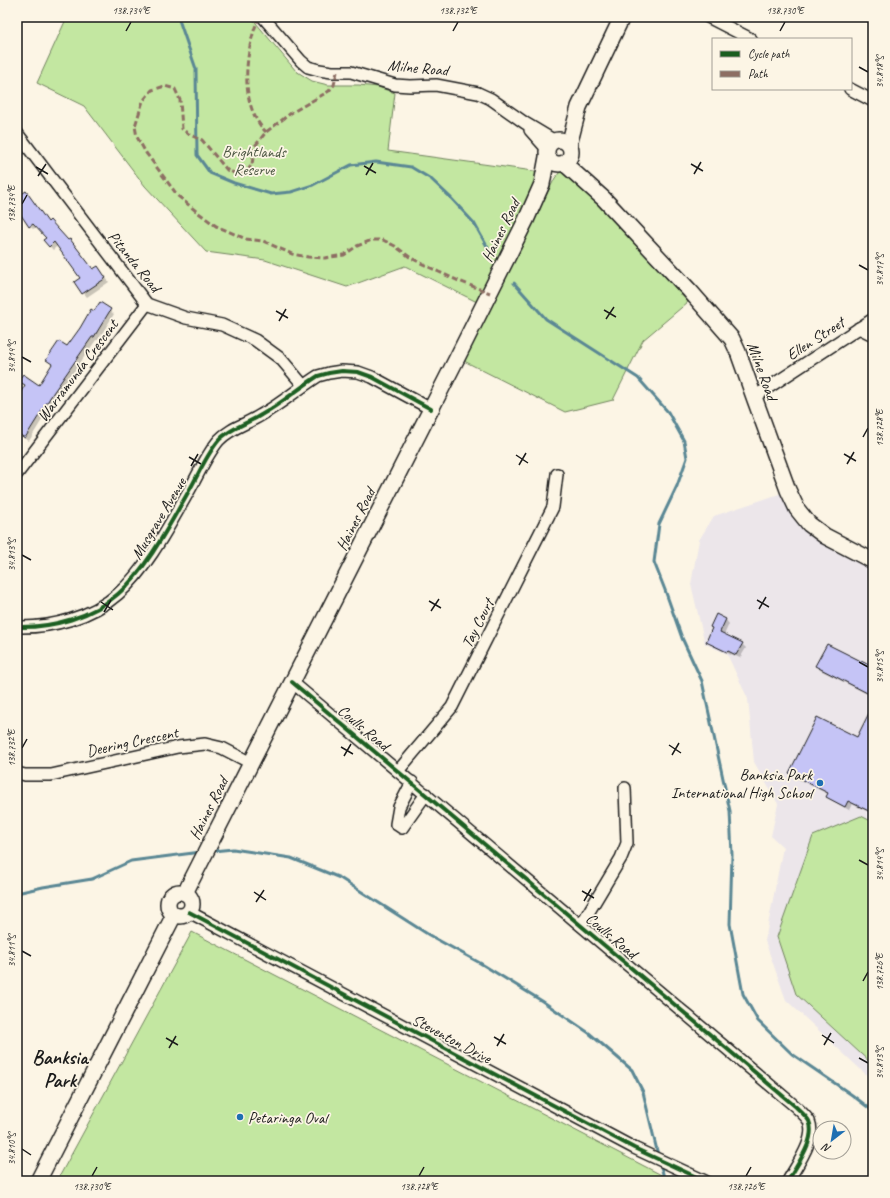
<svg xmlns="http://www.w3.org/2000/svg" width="890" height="1198" font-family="Caveat,sans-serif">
<rect width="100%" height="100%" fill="#fcf5e5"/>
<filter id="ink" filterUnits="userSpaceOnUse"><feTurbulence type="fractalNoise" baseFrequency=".025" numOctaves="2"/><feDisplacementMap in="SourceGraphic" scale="8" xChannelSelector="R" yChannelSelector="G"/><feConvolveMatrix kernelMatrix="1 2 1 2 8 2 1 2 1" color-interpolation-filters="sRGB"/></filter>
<g filter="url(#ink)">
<polygon fill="#ece6ea" points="782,493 873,567 873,1081 786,1000 765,941 783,847 771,836 778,804 754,762 748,699 727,654 705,644 691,584 699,540 714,516"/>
<g fill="#c3e7a1" stroke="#70825e">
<polygon points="67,17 251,17 296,71 312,81 328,85 359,85 378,87 395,93 388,151 541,172 477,302 405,266 347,287 265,260 206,252 145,186 84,106 37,83"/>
<polygon points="568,171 575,175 688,302 643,340 613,400 565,412 462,360 555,178 560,172"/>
<polygon points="861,816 873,822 873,1065 796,994 777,937 813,836"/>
<polygon points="192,932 673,1181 57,1181"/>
</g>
<g fill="#0003">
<polygon points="17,198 48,223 68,241 70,240 93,270 98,267 109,282 87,297 75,282 82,278 58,245 53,250 44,240 47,238 37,227 33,229 30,226 17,208"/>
<polygon points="100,303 114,314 98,340 96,340 56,397 29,441 17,434 17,400 26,386 20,381 39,386 53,365 47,360 67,348"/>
<polygon points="717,616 726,620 729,624 724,635 742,644 746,648 740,658 731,654 731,655 711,645 707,642"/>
<polygon points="817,666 873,668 873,697 820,670"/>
<polygon points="873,707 873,814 852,804 849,810 831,800 827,797 828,794 794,777 790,773 857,738"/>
</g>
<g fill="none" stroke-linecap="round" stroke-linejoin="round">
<g stroke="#5a8794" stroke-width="3">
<polyline points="178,17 196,69 197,155 210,173 234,183 271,194 291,192 313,185 351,165 376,162 411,167 431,179 450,197 474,223 488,248"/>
<polyline points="514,283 546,319 638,378 668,412 684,441 687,458 677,486 659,524 654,562 665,590 682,638 702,681 730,811 732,855 730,924 743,994 758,1021 792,1054 852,1095 873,1111"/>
<polyline points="213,851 233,849 291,858 340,878 429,935 480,963 542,1001 589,1033 632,1070 643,1092 658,1155"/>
<polyline points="17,893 43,887 92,879 131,861 201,852"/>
<polyline points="660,1163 665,1181"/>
</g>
</g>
<g fill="#c5c4f6" stroke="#1c1c1c">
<polygon points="26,191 48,222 50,220 68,240 70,239 93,269 98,266 106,278 82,294 74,282 80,278 54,242 49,247 43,240 46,238 33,224 29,227 17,209 17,197"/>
<polygon points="100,302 111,309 94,337 92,337 53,393 25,438 17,433 17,398 25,385 18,381 23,374 39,385 52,364 46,360 59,341 67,346 80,328 91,309 94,311"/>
<polygon points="716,614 726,619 720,632 743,643 736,655 728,651 727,652 706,642 712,628 710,627"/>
<polygon points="827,644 873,667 873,696 815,666"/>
<polygon points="873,705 873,813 848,801 845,807 826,797 828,793 789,773 817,717 857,737"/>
</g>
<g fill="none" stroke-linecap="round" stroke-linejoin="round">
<defs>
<g id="minor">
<polyline points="263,17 301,61 308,67 319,70 332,72 351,72 395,85 410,86 436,85 478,93 491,99 525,123 555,141"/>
<polyline points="708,17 751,39"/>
<polyline points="850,89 873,101"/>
<polyline points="530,130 547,149"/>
<polyline points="17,133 147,304 186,318 222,325 255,340 281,359 303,385"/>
<polyline points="859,328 873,335"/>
<polyline points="754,397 873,319"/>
<polyline points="17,474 147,304"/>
<path d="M17,627C52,628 92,617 118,594C147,569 171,522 190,489C199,473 207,454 219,440C230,428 247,424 261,415C281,404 299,388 318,376L329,373L342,371L358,372L372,377L431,409"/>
<path d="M292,682L796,1107C800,1111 806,1116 809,1121C817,1139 796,1166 788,1181"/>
<polyline points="398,771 452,707 553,507 557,474"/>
<polyline points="17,773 25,775 51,775 178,747 205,744 222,748 251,763"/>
<polyline points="412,782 399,807 396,824 402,828 426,794"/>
<polyline points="189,912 634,1148 705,1181"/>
<polyline points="581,925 621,858 627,843 625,788"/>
</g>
<g id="secondary">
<circle cx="559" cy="152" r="12"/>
<polyline points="569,145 579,107 622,17"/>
<polyline points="565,164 604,199 690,291 732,339 738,352 754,397 788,490 797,509 809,524 825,536 873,561"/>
<circle cx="180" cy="904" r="12"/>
<polyline points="185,893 457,358 526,220 542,184 547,157"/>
<polyline points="38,1181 174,915"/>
</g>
</defs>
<use href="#minor" stroke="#1c1c1c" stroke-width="14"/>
<use href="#secondary" stroke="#1c1c1c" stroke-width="18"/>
<use href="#minor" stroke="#fcf5e5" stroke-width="11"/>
<use href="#secondary" stroke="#fcf5e5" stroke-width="15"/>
<g stroke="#8d6e63" stroke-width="3" stroke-dasharray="6 3" stroke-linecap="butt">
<path d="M259,17C245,50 238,104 266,132"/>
<polyline points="337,72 334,85 329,91 291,113 266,132 255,146 252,164 247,172 239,175 227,170 202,140 190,135 182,129 180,100 175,89 165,86 152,90 143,101 135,126 137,137 146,153 178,196 196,211 216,226 246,239 263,241 292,254 308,257 325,258 344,255 357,246 372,240 383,240 395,246 411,258 439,272 459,281 490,293"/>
</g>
<defs>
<g id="cycleway">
<path d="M17,627C52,628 92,617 118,594C147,569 171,522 190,489C199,473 207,454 219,440C230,428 247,424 261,415C281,404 299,388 318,376L329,373L342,371L358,372L372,377L431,409"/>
<path d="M292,682L796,1107C800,1111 806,1116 809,1121C817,1139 796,1166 788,1181"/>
<polyline points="189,912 634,1148 705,1181"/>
</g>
</defs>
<use href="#cycleway" stroke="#fcf5e5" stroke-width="6"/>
<use href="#cycleway" stroke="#1b5e20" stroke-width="4"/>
</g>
</g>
<path fill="none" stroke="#1c1c1c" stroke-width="1.5" d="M126,31L131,22M453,31L458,22M780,31L785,22M859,67L868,72M691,164L703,171M364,166L376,173M36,167L48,174M694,174L701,162M366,175L373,163M38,176L46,164M22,204L27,195M859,265L868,270M604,310L616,317M276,311L288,318M606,319L614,307M279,321L286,309M22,357L31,362M863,437L868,428M844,454L856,461M516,455L528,463M189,457L201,464M847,464L854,452M519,465L526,453M191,466L198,454M22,555L31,560M757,600L769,607M429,601L441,608M101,602L113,610M759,609L766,597M431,611L439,599M104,612L111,600M859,662L868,667M669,745L681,753M341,747L353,754M22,748L27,739M672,755L679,743M344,756L351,744M859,860L868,865M582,891L594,898M254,892L266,900M584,901L591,889M256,902L264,890M22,951L31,956M863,981L868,972M822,1035L834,1043M494,1037L506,1044M166,1038L178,1045M824,1045L831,1033M497,1046L504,1034M169,1048L176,1036M859,1058L868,1063M22,1149L31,1155M92,1176L97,1167M419,1176L424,1167M746,1176L751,1167"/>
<g fill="#1f6fb2" stroke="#fcf5e5" stroke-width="1.5">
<circle cx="820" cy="783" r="4"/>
<circle cx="240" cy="1117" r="4"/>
</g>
<g text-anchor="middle" stroke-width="3.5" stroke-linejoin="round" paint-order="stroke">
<g font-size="16" fill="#1c1c1c" stroke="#fcf5e5">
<text transform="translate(418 67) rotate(5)" y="6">Milne Road</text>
<text transform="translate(500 230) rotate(-64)" y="6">Haines Road</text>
<text transform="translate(135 261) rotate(51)" y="6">Pitanda Road</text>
<text transform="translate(815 338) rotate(-33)" y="6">Ellen Street</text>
<text transform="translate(77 370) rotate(-53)" y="6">Warramunda Crescent</text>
<text transform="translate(763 371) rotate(70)" y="6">Milne Road</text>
<text transform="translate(158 518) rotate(-59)" y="6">Musgrave Avenue</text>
<text transform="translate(355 519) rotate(-63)" y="6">Haines Road</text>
<text transform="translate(477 623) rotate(-63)" y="6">Tay Court</text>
<text transform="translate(364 727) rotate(40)" y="6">Coulls Road</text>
<text transform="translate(132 741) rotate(-12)" y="6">Deering Crescent</text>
<text transform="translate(208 808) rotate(-63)" y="6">Haines Road</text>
<text transform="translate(612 935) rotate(40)" y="6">Coulls Road</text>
<text transform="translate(452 1038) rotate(28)" y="6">Steventon Drive</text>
</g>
<g font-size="16" fill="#4e5944" stroke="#fcf5e5">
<text x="254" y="157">Brightlands<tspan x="254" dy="18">Reserve</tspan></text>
</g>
<g font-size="16" fill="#1c1c1c" stroke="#fcf5e5" text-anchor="end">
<text x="812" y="780">Banksia Park<tspan x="812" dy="18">International High School</tspan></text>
<text x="248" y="1123" text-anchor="start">Petaringa Oval</text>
</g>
<g font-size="20" font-weight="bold" fill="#1c1c1c" stroke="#fcf5e5">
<text x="60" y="1064">Banksia<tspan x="60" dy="23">Park</tspan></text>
</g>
</g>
<rect width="890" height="1198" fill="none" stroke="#fcf5e5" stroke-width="44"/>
<rect x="712" y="38" width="140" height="52" fill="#fcf5e5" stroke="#a29e95"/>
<rect x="720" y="51" width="20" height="6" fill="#1b5e20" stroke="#a29e95"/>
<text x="748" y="58" font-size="12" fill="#1c1c1c">Cycle path</text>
<rect x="720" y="71" width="20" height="6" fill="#8d6e63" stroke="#a29e95"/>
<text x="748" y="78" font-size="12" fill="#1c1c1c">Path</text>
<g transform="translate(832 1140) rotate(211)"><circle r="19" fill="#fcf5e5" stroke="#a29e95"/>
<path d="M0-3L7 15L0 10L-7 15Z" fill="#1f6fb2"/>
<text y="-6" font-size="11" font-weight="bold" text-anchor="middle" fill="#1c1c1c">N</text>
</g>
<rect x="22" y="22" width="846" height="1154" fill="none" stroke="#1c1c1c" stroke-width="1.5"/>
<g font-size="10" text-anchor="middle" fill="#1c1c1c">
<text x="131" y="14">138.734°E</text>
<text x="458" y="14">138.732°E</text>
<text x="785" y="14">138.730°E</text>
<text transform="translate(879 72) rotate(-90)" y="4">34.818°S</text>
<text transform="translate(11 204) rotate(-90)" y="4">138.734°E</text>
<text transform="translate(879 270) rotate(-90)" y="4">34.817°S</text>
<text transform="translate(11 357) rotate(-90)" y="4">34.814°S</text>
<text transform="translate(879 428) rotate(-90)" y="4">138.728°E</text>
<text transform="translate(11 555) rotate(-90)" y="4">34.813°S</text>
<text transform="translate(879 667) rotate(-90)" y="4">34.815°S</text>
<text transform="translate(11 748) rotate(-90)" y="4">138.732°E</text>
<text transform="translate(879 865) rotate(-90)" y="4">34.814°S</text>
<text transform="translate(11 951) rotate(-90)" y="4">34.811°S</text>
<text transform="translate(879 972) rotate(-90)" y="4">138.726°E</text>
<text transform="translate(879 1063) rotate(-90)" y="4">34.813°S</text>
<text transform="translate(11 1149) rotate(-90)" y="4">34.810°S</text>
<text x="92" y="1190">138.730°E</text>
<text x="419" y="1190">138.728°E</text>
<text x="746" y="1190">138.726°E</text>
</g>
</svg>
